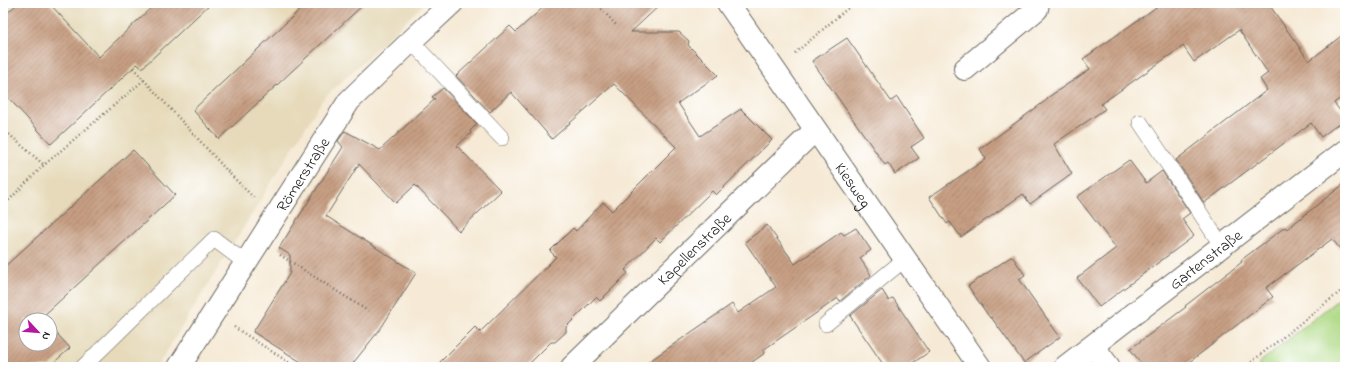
<svg xmlns="http://www.w3.org/2000/svg" width="1348" height="370" font-family="'Indie Flower',sans-serif">
<defs>
<pattern id="building-hatch" width="6" height="6" patternUnits="userSpaceOnUse"><rect width="6" height="6" fill="#c79f83"/><path d="M-1 1l2-2M0 6l6-6M5 7l2-2" fill="none" stroke="#a1816a"/></pattern>
</defs>
<rect width="100%" height="100%" fill="#fff"/>
<filter id="ink" filterUnits="userSpaceOnUse"><feTurbulence type="fractalNoise" baseFrequency=".025" numOctaves="2"/><feDisplacementMap in="SourceGraphic" scale="8" xChannelSelector="R" yChannelSelector="G"/><feConvolveMatrix kernelMatrix="1 2 1 2 8 2 1 2 1" color-interpolation-filters="sRGB"/></filter>
<filter id="wash" filterUnits="userSpaceOnUse"><feTurbulence type="fractalNoise" baseFrequency=".012" numOctaves="4" result="noise"/><feDisplacementMap in="SourceGraphic" scale="16" xChannelSelector="R" yChannelSelector="G"/><feGaussianBlur stdDeviation="0.9" result="paint"/><feColorMatrix in="noise" values="0 0 0 0 0 0 0 0 0 0 0 0 0 0 0 0 0 1.4 0 .05"/><feComposite in="paint" operator="in"/></filter>
<g filter="url(#wash)">
<rect width="100%" height="100%" fill="#f6ead6"/>
<path fill="#e6daba" fill-rule="evenodd" d="M3,3H425L323,99L157,367H3ZM26,320H50V344H26Z"/>
<polygon fill="#aed984" stroke="#657a50" points="1345,294 1345,367 1261,367 1259,363"/>
<g id="blocks">
<g fill="url(#building-hatch)">
<polygon points="18,3 49,3 99,57 156,3 211,3 142,68 137,64 51,144 3,92 3,17"/>
<polygon points="307,3 365,3 219,139 193,110"/>
<polygon points="548,3 662,3 631,32 679,32 689,41 688,45 718,75 678,103 700,136 741,109 772,140 716,195 712,191 660,242 656,238 625,270 628,273 600,301 596,297 566,327 566,332 555,342 551,342 526,367 435,367 475,327 480,332 556,257 550,251 573,228 576,231 603,202 612,211 676,147 614,84 552,139 511,92 490,112 456,76 510,26 516,32"/>
<polygon points="1162,3 1268,3 1309,61 1345,33 1345,95 1334,103 1345,117 1345,119 1321,137 1311,123 1204,203 1176,160 1267,90 1260,79 1268,73 1239,30 1194,62 1183,46 1101,104 1105,109 1054,144 1072,174 1030,204 1023,194 961,237 950,222 947,224 929,197 986,159 980,149 1048,99 1047,98 1090,69 1083,59"/>
<polygon points="847,38 891,101 897,97 924,138 911,147 919,158 895,174 888,163 885,165 812,61"/>
<polygon points="443,88 477,124 470,131 471,133 457,146 501,191 459,231 415,185 396,203 359,164 326,216 416,273 381,328 350,367 309,367 253,332 290,273 290,255 279,248 343,147 338,141 345,131 380,150 435,99 432,97"/>
<polygon points="133,150 175,195 42,317 45,320 26,320 26,344 50,344 50,326 70,348 49,367 3,367 3,268"/>
<polygon points="1129,160 1146,183 1162,171 1190,213 1182,219 1194,236 1099,307 1077,278 1116,248 1077,197"/>
<polygon points="1345,183 1345,255 1332,239 1266,288 1273,297 1183,367 1144,367 1130,349 1186,307 1185,306 1242,262 1241,260 1285,227 1287,229"/>
<polygon points="767,225 795,264 841,232 844,235 856,228 871,250 860,258 871,275 840,301 838,298 763,350 765,353 745,367 641,367 732,304 738,313 776,287 745,242"/>
<polygon points="1012,256 1025,275 1019,279 1060,337 1024,363 991,317 990,318 968,286"/>
<polygon points="882,290 889,301 893,298 929,352 907,367 885,367 850,316"/>
</g>
</g>
</g>
<g filter="url(#ink)">
<use href="#blocks" fill-opacity="0" stroke="#68645d" stroke-width="1"/>
<g fill="none" stroke-linecap="round" stroke-linejoin="round">
<defs>
<g id="lane">
<polyline points="411,41 502,138"/>
<polyline points="1140,122 1222,246"/>
<polyline points="826,324 905,259"/>
<polyline points="83,367 214,239 246,263"/>
</g>
<g id="street">
<path id="s1" d="M728,3L980,367"/>
<polyline points="965,69 1037,9 1038,3"/>
<polyline points="1093,346 1109,367"/>
<path id="s2" d="M179,367L349,101L411,41L452,3"/>
<path id="s3" d="M572,367L815,130"/>
<path id="s4" d="M1065,367L1345,151"/>
</g>
</defs>
<use href="#lane" stroke="#68645d" stroke-width="16"/>
<use href="#street" stroke="#68645d" stroke-width="24"/>
<g stroke="#68645d" stroke-width="2.5" stroke-dasharray="1 3" stroke-linecap="butt">
<polyline points="596,3 617,26"/>
<polyline points="795,53 854,3"/>
<polyline points="133,68 232,176 255,199"/>
<polyline points="3,129 44,165"/>
<polyline points="3,206 44,165 144,80"/>
<polyline points="280,255 368,311"/>
<polyline points="234,327 296,367"/>
<polyline points="1245,367 1345,288"/>
</g>
<use href="#lane" stroke="#fff" stroke-width="15"/>
<use href="#street" stroke="#fff" stroke-width="22"/>
</g>
</g>
<g text-anchor="middle" stroke-width="3" stroke-linejoin="round" paint-order="stroke">
<g font-size="16" fill="#1c1c1c" stroke="#fff">
<text dy="6" stroke="none"><textPath href="#s2" startOffset="229">Römerstraße</textPath></text>
<text dy="6" stroke="none"><textPath href="#s1" startOffset="221">Kiesweg</textPath></text>
<text dy="6" stroke="none"><textPath href="#s3" startOffset="170">Kapellenstraße</textPath></text>
<text dy="6" stroke="none"><textPath href="#s4" startOffset="177">Gartenstraße</textPath></text>
</g>
</g>
<rect width="1348" height="370" fill="none" stroke="#fff" stroke-width="16"/>
<g transform="translate(38 332) rotate(116)"><circle r="19" fill="#ffffff" stroke="#a4a4a4"/>
<path d="M0-3L7 15L0 10L-7 15Z" fill="#b5179e"/>
<text y="-6" font-size="11" font-weight="bold" text-anchor="middle" fill="#1c1c1c">N</text>
</g>
</svg>
